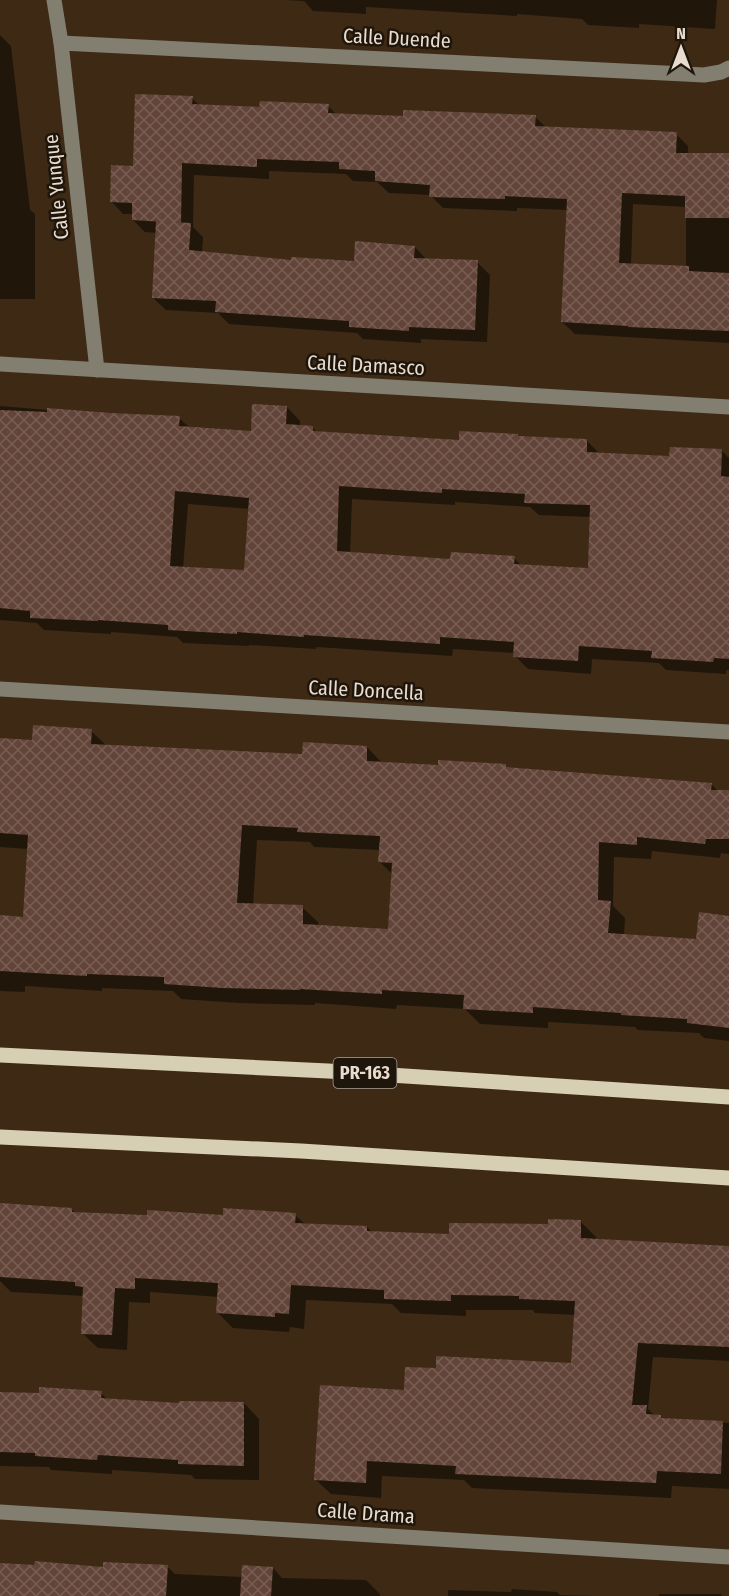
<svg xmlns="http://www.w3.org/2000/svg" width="729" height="1596" font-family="'Fira Sans Condensed',sans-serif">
<defs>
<pattern id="building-cross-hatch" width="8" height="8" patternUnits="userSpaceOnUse" patternTransform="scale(1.5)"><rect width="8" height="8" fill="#624439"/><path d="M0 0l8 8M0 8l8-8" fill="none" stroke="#785e54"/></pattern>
</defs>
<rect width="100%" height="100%" fill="#3e2a14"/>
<g fill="#0007" fill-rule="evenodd">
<polygon points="283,0 717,0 715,29 639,24 639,28 588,25 582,19 517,14 517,16 366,7 366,14 313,11 304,1"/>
<polygon points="0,35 11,46 30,210 35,214 35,299 0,299"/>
<path d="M192,98L200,106L261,109L328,106L337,115L404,118L535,117L547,128L676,134L688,146V155H729V343L575,334L562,322L568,210L517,208V211L443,208L430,195L389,193L377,182L353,181L346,174L269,171V179L194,175L193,227L203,237L202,253L293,262L355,263L415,247L427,260L477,262L490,275L487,342L421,339V343L363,339L357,333L229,324L218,313L166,310L153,298L157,233L145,232L133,220V214H123L111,201L134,168ZM633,204L686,207V268L631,265Z"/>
<path d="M0,406L111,415L179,418L190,428L252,433L287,407L300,421V427L313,428L318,433L460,442L520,438L587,441L600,454L671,457L722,451L729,458V670H726V674L666,670L659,663L592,659L591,674L528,669L515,656V653L453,649L452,656L317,647L316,649L249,645V646L183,643L177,637L111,632V634L44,630L37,623L0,620ZM352,499L455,505V502L530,507L539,515L591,517L589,570L522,566L514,558L452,561L350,554ZM188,504L250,509L245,572L183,569Z"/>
<path d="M91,731L107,746L303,755L367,747L382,763L439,767L505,765L508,769L711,784L718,791L729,792V854L721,853L720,858L652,851L651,859L614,857L613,906L625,918L624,936L697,940L729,917V1041L704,1038L699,1033L638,1030L635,1027L548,1022V1028L480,1024L465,1009L397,1005L396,1009L315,1003V1005L239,1003L181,999L173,991L102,988V991L25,986V992L0,991V917L24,918L28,849L0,847V739L34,741ZM257,840L310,842L314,847L380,850V862L392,874L389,930L318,926V922L302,907L253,905Z"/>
<polygon points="0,1209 71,1209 75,1213 224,1217 295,1215 305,1224 367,1227 373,1233 451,1236 581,1222 596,1237 596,1241 729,1247 729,1361 653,1357 648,1409 655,1416 660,1416 663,1419 729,1423 729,1489 672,1486 671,1498 472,1488 464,1480 382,1476 381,1498 331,1494 315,1479 406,1391 438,1370 573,1365 575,1315 535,1313 533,1310 466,1310 466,1316 401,1313 392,1304 306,1300 304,1329 290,1327 289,1332 233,1328 218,1313 219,1297 150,1292 150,1303 129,1302 127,1350 98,1348 82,1333 84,1296 11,1292 0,1281"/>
<polygon points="0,1393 40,1395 101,1393 108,1400 180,1404 244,1403 259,1419 259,1480 195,1479 191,1475 112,1470 112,1474 51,1470 49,1467 0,1466"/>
<polygon points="0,1565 104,1569 167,1566 175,1574 243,1577 273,1568 282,1578 366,1580 380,1594 380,1596 0,1596"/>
<polygon points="512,1589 557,1592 560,1595 595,1596 448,1596 448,1590 511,1592"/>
<polygon points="659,1594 721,1594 722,1596 659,1596"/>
</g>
<g fill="url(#building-cross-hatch)" fill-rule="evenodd">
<polygon points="135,94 193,96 192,104 259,107 260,101 329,104 328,113 403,116 403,110 536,115 535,126 677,132 676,153 729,153 729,218 685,218 685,196 622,193 619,263 689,266 689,271 729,273 729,331 628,327 628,326 561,322 567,199 505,196 505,199 429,197 430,185 375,181 375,171 339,169 339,162 257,159 257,167 182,163 181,223 132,220 132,203 110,202 111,165 133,166"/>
<polygon points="156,221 191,223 189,250 291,260 291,257 354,261 355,241 415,246 414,258 478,260 475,330 409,327 409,331 349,327 349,321 215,312 216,301 152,298"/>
<path d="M252,404L287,406L286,424L313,426V431L459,440V431L518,434V436L587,439V452L669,456L670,447L722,449L721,476L729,477V659L714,658L713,662L651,658L652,651L579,646L578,661L513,657L514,642L440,637V644L304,635V637L237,632V634L168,630V625L98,620V621L30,618V611L0,608V410L47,412V408L111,413L180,416L179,426L251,431ZM339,486L442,493V489L525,494L524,503L590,505L588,568L514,564L515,556L451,552L450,559L337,551ZM175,491L249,498L244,570L170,566Z"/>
<path d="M33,725L92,729L91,744L302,754L303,742L367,746V761L438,765V760L506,764V767L712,783L711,790H729V839H706L705,844L637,837V845L599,842L598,900L611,901L608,933L696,939L699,912L729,916V1028L687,1023V1019L621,1015V1013L533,1007V1013L463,1009L464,995L382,990V994L300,989V990L222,988L164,984V977L87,974V976L0,971V915L23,917L28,835L0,833V738L32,740ZM242,825L298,828L297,832L380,836L378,862L392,863L388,929L303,924V905L237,903Z"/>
<polygon points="0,1203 72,1208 72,1212 147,1215 147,1210 223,1215 223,1208 296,1213 295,1223 367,1226 367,1231 449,1234 449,1223 548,1224 548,1219 581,1220 581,1238 729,1246 729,1347 638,1343 632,1405 647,1405 646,1414 661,1415 661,1418 723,1421 721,1474 657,1471 656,1483 455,1474 456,1466 367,1461 366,1483 314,1480 320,1385 404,1390 405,1367 436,1368 436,1356 571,1363 575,1301 519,1299 519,1296 451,1295 451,1301 384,1299 384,1290 291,1285 289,1314 275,1313 275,1317 216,1313 218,1283 135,1278 135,1289 115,1288 112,1335 81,1334 83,1287 75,1286 75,1282 0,1277"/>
<polygon points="39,1387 102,1391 101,1398 179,1403 179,1401 244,1402 244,1466 178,1464 178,1460 98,1455 97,1460 35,1456 35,1453 0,1452 0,1392 39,1393"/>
<polygon points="35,1561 103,1567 103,1562 168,1565 166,1596 0,1596 0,1563 34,1565"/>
<polygon points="242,1565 273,1567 271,1596 240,1596"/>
</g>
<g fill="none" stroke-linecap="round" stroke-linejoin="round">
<g stroke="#827f71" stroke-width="15">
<polyline points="54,0 61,43 97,370"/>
<polyline points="61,43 704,75 721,72 729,68"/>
<polyline points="0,364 729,407"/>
<polyline points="0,689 729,732"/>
<polyline points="0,1512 729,1557"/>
</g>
<g stroke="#d7cfb3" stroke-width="15">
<polyline points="0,1055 328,1071 729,1097"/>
<polyline points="0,1137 301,1151 729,1178"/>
</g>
</g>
<g text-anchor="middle" stroke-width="5" stroke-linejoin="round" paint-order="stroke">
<rect fill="#1e150b" stroke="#aca094" stroke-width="1.5" x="333.5" y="1058" width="63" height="30" rx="4.5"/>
<g font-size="18" font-weight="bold" fill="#e9dbce">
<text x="365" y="1079">PR-163</text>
</g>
<g font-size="20" fill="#e9dbce" stroke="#1e150b">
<text transform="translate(397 38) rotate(3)" y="7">Calle Duende</text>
<text transform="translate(56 187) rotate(-96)" y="7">Calle Yunque</text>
<text transform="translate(366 365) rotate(3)" y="7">Calle Damasco</text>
<text transform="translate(366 690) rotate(3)" y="7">Calle Doncella</text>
<text transform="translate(366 1513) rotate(4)" y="7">Calle Drama</text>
</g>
</g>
<g transform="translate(681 48)" stroke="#1e150b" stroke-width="4.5" paint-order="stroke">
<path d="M0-4.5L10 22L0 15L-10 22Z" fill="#e9dbce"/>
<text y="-9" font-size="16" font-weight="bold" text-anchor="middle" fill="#e9dbce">N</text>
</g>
</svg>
